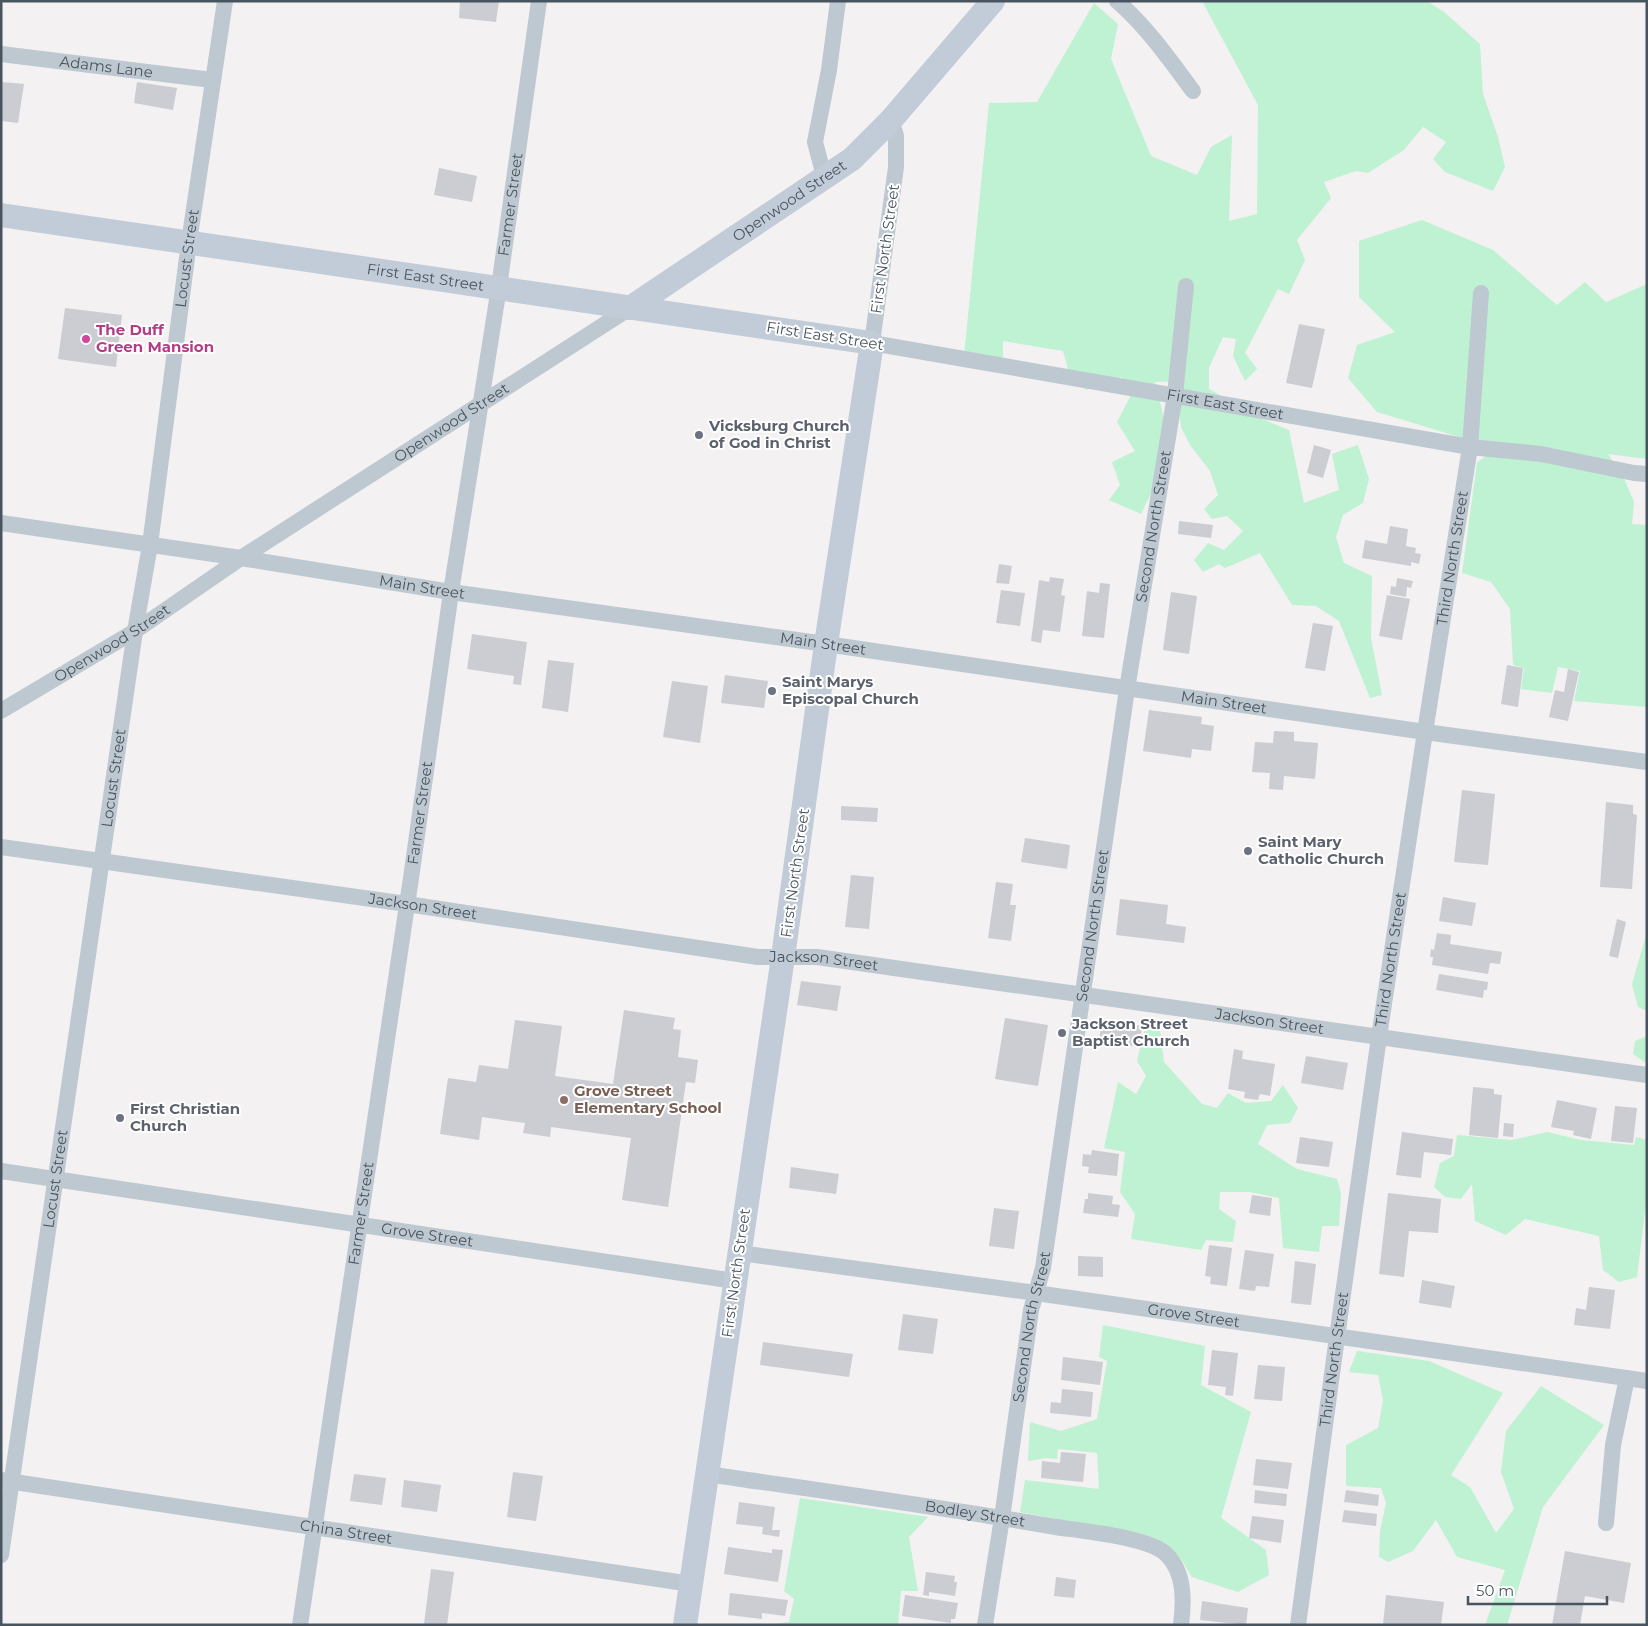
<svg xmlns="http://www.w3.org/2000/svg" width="1648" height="1626" font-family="Montserrat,sans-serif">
<rect width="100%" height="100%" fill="#f3f1f1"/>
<g fill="#bef2d2">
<polygon points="1202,1 1427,1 1444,12 1480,44 1483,94 1498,137 1505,167 1493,191 1445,172 1433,159 1446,142 1423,127 1404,150 1368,173 1356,171 1324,182 1331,198 1297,240 1305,260 1289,294 1278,289 1245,353 1257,369 1245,381 1233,356 1236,339 1223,337 1209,368 1209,389 1260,418 1289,430 1304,503 1339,490 1332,454 1358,445 1369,479 1363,503 1343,515 1336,537 1344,563 1372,576 1371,638 1382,695 1370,698 1339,621 1316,606 1292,605 1260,553 1225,568 1219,564 1203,572 1194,560 1208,543 1224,550 1243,531 1227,516 1212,519 1204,509 1218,495 1210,471 1190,445 1181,427 1176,381 1155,382 1169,439 1163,468 1141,514 1109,500 1120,485 1112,462 1135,451 1117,422 1130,397 1122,377 1086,390 1070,376 1063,351 1003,341 1003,365 964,356 989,103 1037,102 1094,3 1118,24 1111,59 1151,156 1197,175 1211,147 1232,135 1229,221 1257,214 1258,105"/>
<polygon points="1422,220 1493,250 1557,305 1585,282 1606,302 1647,284 1647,459 1608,454 1617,468 1492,447 1377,412 1348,378 1357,345 1395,332 1359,297 1359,241"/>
<polygon points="1493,450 1621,471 1634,502 1632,524 1647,525 1647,707 1574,701 1580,671 1558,667 1552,693 1521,689 1524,668 1513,665 1510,609 1491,582 1462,573 1477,463"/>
<polygon points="1647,932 1647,1011 1638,1007 1632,984"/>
<polygon points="1147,1020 1159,1021 1164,1062 1202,1104 1217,1108 1228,1093 1246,1103 1271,1101 1283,1085 1298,1108 1290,1123 1267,1125 1258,1144 1297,1169 1337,1179 1341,1193 1339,1226 1322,1226 1319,1252 1283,1248 1279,1198 1249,1192 1220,1192 1219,1209 1236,1221 1233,1242 1206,1240 1201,1250 1131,1239 1135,1214 1120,1192 1125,1152 1104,1148 1118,1082 1136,1094 1146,1076 1137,1061"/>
<polygon points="1647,1036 1647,1062 1646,1063 1633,1054 1635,1041"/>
<polygon points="1547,1132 1581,1140 1634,1145 1636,1137 1647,1140 1647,1195 1637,1277 1619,1282 1603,1270 1599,1236 1525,1219 1506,1235 1475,1221 1472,1184 1461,1199 1445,1197 1434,1187 1440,1163 1454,1156 1457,1135 1512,1140"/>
<polygon points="1103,1325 1205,1346 1201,1385 1251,1412 1221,1518 1266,1550 1269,1575 1238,1592 1192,1577 1181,1559 1166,1546 1117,1530 1020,1512 1025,1480 1099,1489 1097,1453 1058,1449 1057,1459 1047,1458 1028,1461 1030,1422 1061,1431 1097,1419 1107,1361 1099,1357"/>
<polygon points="1357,1351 1429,1361 1503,1393 1451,1475 1470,1487 1496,1533 1514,1509 1501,1472 1506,1431 1541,1386 1604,1425 1543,1507 1507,1625 1485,1625 1505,1570 1457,1557 1436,1520 1413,1551 1388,1562 1379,1557 1380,1531 1386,1503 1381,1488 1346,1486 1346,1445 1378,1428 1383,1400 1378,1375 1349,1372"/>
<polygon points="800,1498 928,1517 909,1537 918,1591 901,1591 898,1625 767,1625 789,1622 794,1599 784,1591"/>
</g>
<g fill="#cbcdd3">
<polygon points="460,1 499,1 496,22 459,18"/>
<polygon points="2,82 24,84 18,123 1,121"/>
<polygon points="137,82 177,88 173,110 134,103"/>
<polygon points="439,168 477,176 472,202 434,195"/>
<polygon points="65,308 122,315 116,367 58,359"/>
<polygon points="1299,324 1325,329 1312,388 1286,383"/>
<polygon points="1314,445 1331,450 1323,478 1307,473"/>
<polygon points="1179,521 1213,525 1211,538 1178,534"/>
<polygon points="1390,526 1408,529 1406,546 1416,548 1415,553 1421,554 1419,564 1411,562 1411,566 1362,558 1365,540 1387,544"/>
<polygon points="999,564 1012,566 1009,584 996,583"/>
<polygon points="1050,577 1064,579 1061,595 1065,596 1060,632 1043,630 1041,643 1031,641 1039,580 1049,582"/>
<polygon points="1397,578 1413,581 1411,588 1407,587 1406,597 1390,594 1391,586 1396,587"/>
<polygon points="1100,583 1110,584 1104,638 1082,636 1087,591 1099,593"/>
<polygon points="1001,590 1025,593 1020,626 996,623"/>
<polygon points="1171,592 1197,596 1189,654 1163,650"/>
<polygon points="1387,595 1410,599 1402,640 1379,636"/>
<polygon points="1313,623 1333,626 1325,671 1305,668"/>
<polygon points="472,634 527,642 521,685 513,684 514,676 467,669"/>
<polygon points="548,660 574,663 568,712 542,708"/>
<polygon points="1507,665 1523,668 1518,707 1501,704"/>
<polygon points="1568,669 1579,672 1568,721 1549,717 1555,690 1564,692"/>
<polygon points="725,675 768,681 764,708 721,703"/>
<polygon points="672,681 708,686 700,743 663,737"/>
<polygon points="1149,710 1202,717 1201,724 1214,726 1211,751 1192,749 1191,758 1143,751"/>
<polygon points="1274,731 1294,732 1294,741 1318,743 1315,779 1284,776 1283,790 1269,789 1270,773 1252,772 1255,742 1273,743"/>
<polygon points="1462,790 1495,794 1488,865 1454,862"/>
<polygon points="1606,802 1633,805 1633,814 1637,815 1632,889 1600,887"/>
<polygon points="841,806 878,808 877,822 841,820"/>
<polygon points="1025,838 1070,845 1067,869 1021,862"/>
<polygon points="851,875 874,877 869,929 845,927"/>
<polygon points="996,882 1013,884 1010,905 1016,905 1011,941 988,938"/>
<polygon points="1443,897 1476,903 1472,926 1439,921"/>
<polygon points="1120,899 1168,905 1166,924 1186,927 1184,943 1116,935"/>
<polygon points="1617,919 1626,922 1618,958 1609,956"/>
<polygon points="1437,933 1451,935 1450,944 1502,952 1500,964 1490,963 1488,974 1432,965 1433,957 1430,957 1431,949 1434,950"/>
<polygon points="1439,974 1488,982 1487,990 1484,990 1483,998 1436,990"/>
<polygon points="801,981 841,986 837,1011 797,1005"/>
<polygon points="624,1010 675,1018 673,1029 681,1030 678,1057 698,1060 695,1083 686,1082 668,1207 622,1200 631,1138 551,1127 550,1137 523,1133 525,1123 482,1117 479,1140 440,1134 448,1078 476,1082 479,1065 508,1069 515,1020 562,1026 555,1076 613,1084"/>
<polygon points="1005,1018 1048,1025 1038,1086 995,1079"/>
<polygon points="1102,1020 1142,1026 1139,1047 1099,1041"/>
<polygon points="1234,1049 1243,1051 1242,1059 1275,1064 1270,1096 1260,1094 1258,1100 1244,1098 1245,1092 1228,1089"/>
<polygon points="1306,1056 1348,1063 1343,1090 1301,1083"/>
<polygon points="1473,1087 1494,1089 1494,1094 1502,1095 1498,1138 1469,1135"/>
<polygon points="1557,1100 1597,1108 1591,1139 1573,1135 1574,1131 1551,1127"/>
<polygon points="1615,1106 1637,1108 1633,1143 1611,1141"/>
<polygon points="1504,1123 1514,1124 1513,1137 1503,1136"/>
<polygon points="1402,1132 1453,1139 1451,1155 1424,1152 1421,1178 1396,1175"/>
<polygon points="1300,1137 1333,1142 1329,1167 1296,1163"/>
<polygon points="1092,1150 1119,1154 1117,1176 1088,1173 1089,1167 1082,1166 1083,1154 1091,1155"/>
<polygon points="791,1167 839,1174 836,1194 789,1188"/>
<polygon points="1088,1193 1113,1196 1112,1204 1120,1205 1118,1217 1083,1213 1085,1199 1088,1199"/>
<polygon points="1388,1193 1441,1199 1438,1233 1409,1231 1404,1277 1379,1274"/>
<polygon points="1252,1195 1272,1198 1270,1216 1249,1213"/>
<polygon points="994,1208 1019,1211 1014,1249 989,1246"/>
<polygon points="1209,1245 1232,1248 1227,1286 1210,1284 1211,1277 1205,1276"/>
<polygon points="1245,1250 1274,1254 1269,1287 1256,1286 1255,1291 1239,1289"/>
<polygon points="1078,1256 1103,1257 1103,1277 1078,1276"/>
<polygon points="1295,1261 1316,1264 1311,1305 1291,1303"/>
<polygon points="1422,1280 1455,1286 1451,1308 1419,1303"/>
<polygon points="1589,1287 1615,1290 1610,1329 1574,1325 1576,1308 1586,1310"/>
<polygon points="903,1314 938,1319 933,1354 898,1350"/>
<polygon points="763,1342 853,1354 849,1377 760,1365"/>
<polygon points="1212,1350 1238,1353 1233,1396 1225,1395 1226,1387 1208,1385"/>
<polygon points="1063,1357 1103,1362 1100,1385 1061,1380"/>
<polygon points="1258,1365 1285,1367 1282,1401 1254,1399"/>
<polygon points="1062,1389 1093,1392 1091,1417 1050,1413 1051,1402 1061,1403"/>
<polygon points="1061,1452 1086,1454 1083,1482 1041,1478 1042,1461 1060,1463"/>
<polygon points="1256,1459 1292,1463 1288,1489 1253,1485"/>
<polygon points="513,1472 543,1476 536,1521 507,1517"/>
<polygon points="354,1474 386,1478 382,1505 350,1501"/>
<polygon points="404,1480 441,1485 437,1512 401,1507"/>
<polygon points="1255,1490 1287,1494 1286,1506 1254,1503"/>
<polygon points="1346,1490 1379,1495 1378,1506 1344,1502"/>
<polygon points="739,1502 775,1507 772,1530 780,1530 779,1537 762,1534 763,1527 736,1524"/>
<polygon points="1344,1510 1377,1514 1376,1526 1342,1522"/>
<polygon points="1252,1516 1284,1520 1281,1543 1249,1538"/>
<polygon points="728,1547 772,1553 772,1549 783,1550 778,1582 724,1574"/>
<polygon points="1565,1551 1631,1563 1624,1603 1585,1596 1580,1625 1552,1625"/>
<polygon points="431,1569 454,1572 447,1625 424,1624"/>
<polygon points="926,1572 955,1576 954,1582 957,1582 955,1596 929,1592 929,1596 923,1595"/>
<polygon points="1056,1577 1076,1580 1074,1598 1054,1596"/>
<polygon points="730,1593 788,1600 785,1616 762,1613 762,1619 728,1615"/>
<polygon points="905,1595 958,1603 955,1619 951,1619 951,1623 902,1616"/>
<polygon points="1386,1595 1444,1602 1441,1625 1383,1625"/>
<polygon points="1202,1601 1248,1608 1246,1625 1200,1620"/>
</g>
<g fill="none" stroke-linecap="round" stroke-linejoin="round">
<g stroke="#bec8d0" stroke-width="16">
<path d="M1117,1C1147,27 1169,59 1193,91"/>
<path id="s1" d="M1,54L212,80"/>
<path id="s2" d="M891,120L896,136V167L872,343L1470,447L1541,454L1634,473L1647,474"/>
<polyline points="824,176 815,142 829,70 838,1"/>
<path id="s3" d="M1,523L241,558L451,592L826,644L1425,732L1647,762"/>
<path id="s4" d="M1,711L135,631L241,558L630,308"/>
<path id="s5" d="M1,847L407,904L758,957H817L1647,1075"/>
<path id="s6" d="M1,1171L735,1281"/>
<path id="s7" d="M740,1253L1036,1293L1647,1381"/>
<path id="s8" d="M707,1474C823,1491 940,1507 1056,1527C1082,1531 1148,1537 1166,1554C1185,1572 1184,1601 1181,1625"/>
<path id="s9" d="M1,1480L691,1584"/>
<polyline points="1606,1523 1613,1445 1627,1378"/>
<path id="s10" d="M1,1555L135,631L150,545L189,242L225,1"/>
<path id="s11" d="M300,1625L411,878L451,592L499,287L539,1"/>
<path id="s12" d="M985,1625L1002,1518L1031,1310L1043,1268L1127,689L1175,395L1186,286"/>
<path id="s13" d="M1298,1625L1337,1337L1379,1037L1425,732L1470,447L1481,293"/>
</g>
<g stroke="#c1ccd8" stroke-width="24">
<path id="s14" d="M1,215L872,343L826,644L783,957L685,1625"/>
<path id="s15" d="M630,308L852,159L891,120L993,1"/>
</g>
</g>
<circle fill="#d1479c" stroke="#fff" stroke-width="2" cx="86" cy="339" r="5"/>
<g fill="#6b7280" stroke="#fff" stroke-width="2">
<circle cx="699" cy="435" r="5"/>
<circle cx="772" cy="691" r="5"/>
<circle cx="1248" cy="851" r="5"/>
<circle cx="1062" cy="1033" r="5"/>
<circle cx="120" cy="1118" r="5"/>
</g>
<circle fill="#8d6e63" stroke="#fff" stroke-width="2" cx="564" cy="1100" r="5"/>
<g text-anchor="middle" stroke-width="4" stroke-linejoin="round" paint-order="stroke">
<g font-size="15" fill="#48545f" stroke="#fff">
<text dy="5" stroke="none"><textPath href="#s1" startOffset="106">Adams Lane</textPath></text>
<text dy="5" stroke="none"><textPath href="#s15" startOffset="192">Openwood Street</textPath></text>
<text dy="5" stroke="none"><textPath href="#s11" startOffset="1436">Farmer Street</textPath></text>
<text transform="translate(885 249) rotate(-82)" y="5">First North Street</text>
<text dy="5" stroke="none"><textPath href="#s10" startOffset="1310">Locust Street</textPath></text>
<text dy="5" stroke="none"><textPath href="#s14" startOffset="429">First East Street</textPath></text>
<text transform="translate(825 336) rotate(9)" y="5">First East Street</text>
<text dy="5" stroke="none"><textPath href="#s2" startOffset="584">First East Street</textPath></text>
<text dy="5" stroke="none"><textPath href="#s4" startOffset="535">Openwood Street</textPath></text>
<text dy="5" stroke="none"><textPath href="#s12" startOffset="1112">Second North Street</textPath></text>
<text dy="5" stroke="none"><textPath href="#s13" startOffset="1078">Third North Street</textPath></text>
<text dy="5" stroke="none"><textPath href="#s3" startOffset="426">Main Street</textPath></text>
<text dy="5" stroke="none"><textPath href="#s4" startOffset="130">Openwood Street</textPath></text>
<text dy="5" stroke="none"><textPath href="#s3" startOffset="831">Main Street</textPath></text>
<text dy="5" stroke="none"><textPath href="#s3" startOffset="1236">Main Street</textPath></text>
<text dy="5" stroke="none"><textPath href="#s10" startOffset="785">Locust Street</textPath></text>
<text dy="5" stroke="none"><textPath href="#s11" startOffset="821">Farmer Street</textPath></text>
<text transform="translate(795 873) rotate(-82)" y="5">First North Street</text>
<text dy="5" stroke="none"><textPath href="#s5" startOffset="426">Jackson Street</textPath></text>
<text dy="5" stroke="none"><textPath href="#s12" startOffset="708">Second North Street</textPath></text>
<text dy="5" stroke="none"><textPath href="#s13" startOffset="672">Third North Street</textPath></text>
<text dy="5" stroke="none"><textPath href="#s5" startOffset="831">Jackson Street</textPath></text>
<text dy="5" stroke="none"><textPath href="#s5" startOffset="1281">Jackson Street</textPath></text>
<text dy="5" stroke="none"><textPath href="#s10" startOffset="380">Locust Street</textPath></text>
<text dy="5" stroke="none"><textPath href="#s11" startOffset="416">Farmer Street</textPath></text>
<text dy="5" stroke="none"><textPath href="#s6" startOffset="431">Grove Street</textPath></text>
<text transform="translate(736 1273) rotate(-82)" y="5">First North Street</text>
<text dy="5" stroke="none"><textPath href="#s7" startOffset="458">Grove Street</textPath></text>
<text dy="5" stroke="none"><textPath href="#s12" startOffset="302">Second North Street</textPath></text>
<text dy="5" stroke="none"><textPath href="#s13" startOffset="268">Third North Street</textPath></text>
<text dy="5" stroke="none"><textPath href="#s8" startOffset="271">Bodley Street</textPath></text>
<text dy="5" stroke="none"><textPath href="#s9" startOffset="349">China Street</textPath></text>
</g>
<g font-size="15" font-weight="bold" fill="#b23c85" stroke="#fff" text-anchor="start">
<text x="96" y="335">The Duff<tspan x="96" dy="17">Green Mansion</tspan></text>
</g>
<g font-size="15" font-weight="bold" fill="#5b616d" stroke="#fff" text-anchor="start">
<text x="709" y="431">Vicksburg Church<tspan x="709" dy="17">of God in Christ</tspan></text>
<text x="782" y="687">Saint Marys<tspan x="782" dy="17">Episcopal Church</tspan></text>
<text x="1258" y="847">Saint Mary<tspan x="1258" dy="17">Catholic Church</tspan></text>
<text x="1072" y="1029">Jackson Street<tspan x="1072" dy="17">Baptist Church</tspan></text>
<text x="130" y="1114">First Christian<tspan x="130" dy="17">Church</tspan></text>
</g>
<g font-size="15" font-weight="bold" fill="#785e54" stroke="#fff" text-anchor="start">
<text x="574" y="1096">Grove Street<tspan x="574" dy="17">Elementary School</tspan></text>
</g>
</g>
<rect width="1648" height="1626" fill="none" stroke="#48545f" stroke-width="5"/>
<path d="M1468 1596v8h139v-8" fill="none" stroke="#48545f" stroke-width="2.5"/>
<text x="1476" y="1596" font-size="15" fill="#48545f" stroke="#ffffff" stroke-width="4" paint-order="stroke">50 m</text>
</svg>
